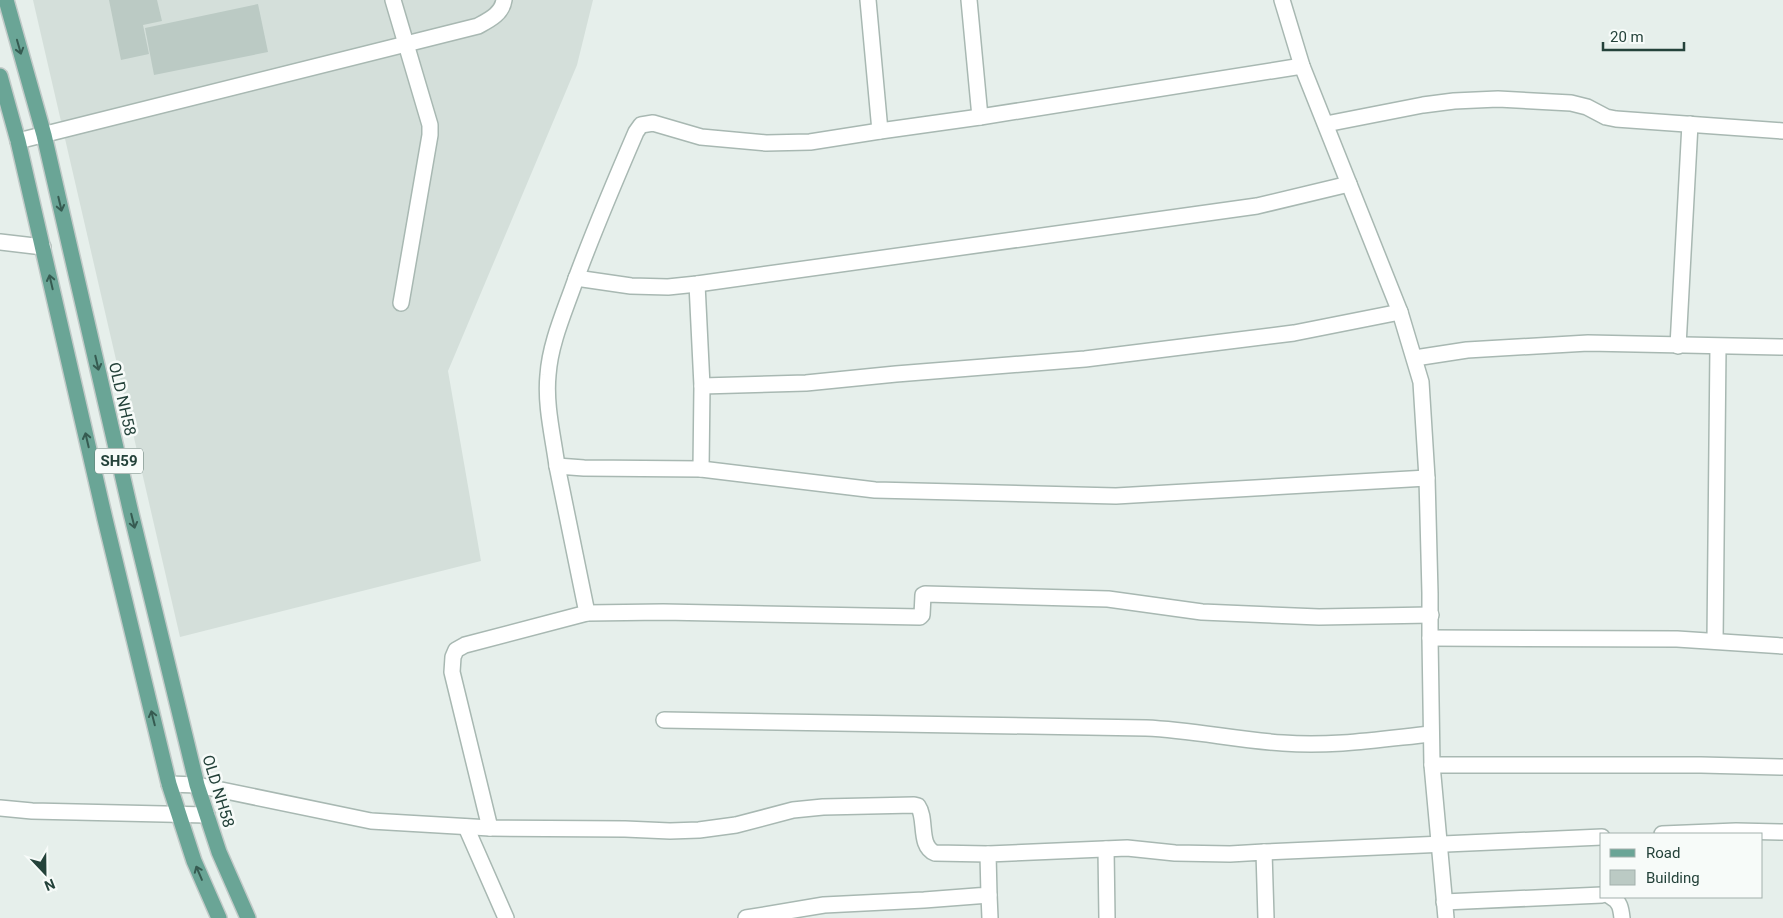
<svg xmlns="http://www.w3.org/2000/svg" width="1783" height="918" font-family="Roboto,sans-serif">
<rect width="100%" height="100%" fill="#e6efeb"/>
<polygon fill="#d4dfda" points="33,0 593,0 577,65 448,371 481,561 180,637"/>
<g fill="#bbcac4">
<polygon points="109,0 157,0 162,21 143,25 149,54 121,60"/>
<polygon points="258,4 268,52 154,75 145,28"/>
</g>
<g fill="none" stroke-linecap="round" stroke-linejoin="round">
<defs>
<g id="service">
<polyline points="393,0 430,125 430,135 401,303"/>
<path d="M18,141L478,26C489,20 502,14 504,0"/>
</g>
<g id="minor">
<polyline points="868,0 880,131"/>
<polyline points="980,117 1302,66"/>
<polyline points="1326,124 1423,105 1454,101 1498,99 1571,103 1587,107 1606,117 1616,119 1783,131"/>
<polyline points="0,242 43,247"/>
<polyline points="576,278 631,286 668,287 697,284 1257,206 1349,184"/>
<polyline points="1678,346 1690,124"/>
<polyline points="1415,358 1467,350 1588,343 1783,347"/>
<polyline points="702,386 806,383 896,374 1085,359 1294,333 1400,312"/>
<path d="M557,466C553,436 545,405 548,375C550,345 563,315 573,287C592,234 614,183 636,132L641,125L653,123L701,137L766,143L810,142L880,131L980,117L969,0"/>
<polyline points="701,469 875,490 1116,496 1427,478"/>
<polyline points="587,613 663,612 920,617 922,615 923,595 925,594 1108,599 1202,612 1319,617 1431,615"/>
<polyline points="1430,638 1677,639 1783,646"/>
<polyline points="1715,641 1718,347"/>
<path d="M664,720L1146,728C1192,730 1237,740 1283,743C1332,747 1382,739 1431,734"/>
<polyline points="1432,765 1701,765 1783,767"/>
<path d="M169,784L197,785L371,821L490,828L625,829L670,831L699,830L736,825L793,810L823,807L914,805L918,806C927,819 918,846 935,853L988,854"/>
<polyline points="0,808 32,811 207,815"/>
<polyline points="466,827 506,918"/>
<polyline points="490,828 452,672 453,657 456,650 465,645 587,613 557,466 584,468 701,469 702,386 697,284"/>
<polyline points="1662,834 1736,831 1783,832"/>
<polyline points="1106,849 1107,918"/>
<polyline points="1264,852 1602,837"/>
<polyline points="989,895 990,918"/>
<path d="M1611,897C1620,901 1621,909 1622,918"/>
<polyline points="1444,902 1602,895"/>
<polyline points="746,918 824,905 924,900 989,895 988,854 1127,848 1175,853 1230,854 1264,852 1266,918"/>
</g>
<polyline id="tertiary" points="1282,0 1302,66 1400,312 1421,382 1427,478 1430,593 1430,638 1432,765 1446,918"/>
<g id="primary">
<polyline points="6,0 44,135 131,513 197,785 219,852 248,918"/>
<polyline points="0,76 18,141 105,519 169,784 194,861 219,918"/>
</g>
</defs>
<use href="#service" stroke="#a8b8b2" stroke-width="18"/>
<use href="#minor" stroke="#a8b8b2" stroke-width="18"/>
<use href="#tertiary" stroke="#a8b8b2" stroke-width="18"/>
<use href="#primary" stroke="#c2cac8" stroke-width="18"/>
<use href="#service" stroke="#fff" stroke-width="15"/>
<use href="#minor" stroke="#fff" stroke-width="15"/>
<use href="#tertiary" stroke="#fff" stroke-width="15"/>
<use href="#primary" stroke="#6aa596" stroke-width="15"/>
</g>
<defs><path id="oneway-shaft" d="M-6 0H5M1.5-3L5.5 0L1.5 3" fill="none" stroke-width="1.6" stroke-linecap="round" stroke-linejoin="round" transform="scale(1.25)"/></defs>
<g stroke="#365b51">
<use href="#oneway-shaft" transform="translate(19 47) rotate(74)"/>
<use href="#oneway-shaft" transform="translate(60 204) rotate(77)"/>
<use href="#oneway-shaft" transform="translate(51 282) rotate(-103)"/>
<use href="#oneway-shaft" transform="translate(97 363) rotate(77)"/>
<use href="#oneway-shaft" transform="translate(87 440) rotate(-103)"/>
<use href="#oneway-shaft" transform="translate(133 521) rotate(76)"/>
<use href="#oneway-shaft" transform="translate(153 718) rotate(-104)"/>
<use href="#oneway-shaft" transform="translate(199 873) rotate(-113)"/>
</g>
<g text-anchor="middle" stroke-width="5" stroke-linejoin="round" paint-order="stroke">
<rect fill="#f7fbf9" stroke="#637a73" stroke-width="1" x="95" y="448.5" width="48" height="25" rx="4"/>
<g font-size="15" font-weight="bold" fill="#24423a">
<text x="119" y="466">SH59</text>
</g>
<g font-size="16" fill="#24423a" stroke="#f7fbf9">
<text transform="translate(123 399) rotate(77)" y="6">OLD NH58</text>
<text transform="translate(219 791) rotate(73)" y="6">OLD NH58</text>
</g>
</g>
<rect x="1600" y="833" width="162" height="65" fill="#f7fbf9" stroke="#a3b1ad"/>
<rect x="1610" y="849" width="25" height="8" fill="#6aa596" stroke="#a3b1ad"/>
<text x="1646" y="858" font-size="15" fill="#24423a">Road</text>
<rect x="1610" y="870" width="25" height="15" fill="#bbcac4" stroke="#a3b1ad"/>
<text x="1646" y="883" font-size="15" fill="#24423a">Building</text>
<g transform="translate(45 873) rotate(158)" stroke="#f7fbf9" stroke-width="4" paint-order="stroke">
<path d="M0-4L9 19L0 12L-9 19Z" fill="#24423a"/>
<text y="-8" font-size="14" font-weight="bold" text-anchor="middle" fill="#24423a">N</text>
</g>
<path d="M1603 42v8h81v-8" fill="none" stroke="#24423a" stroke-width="2.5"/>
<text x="1610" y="42" font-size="15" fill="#24423a" stroke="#f7fbf9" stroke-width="4" paint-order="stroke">20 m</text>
</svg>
